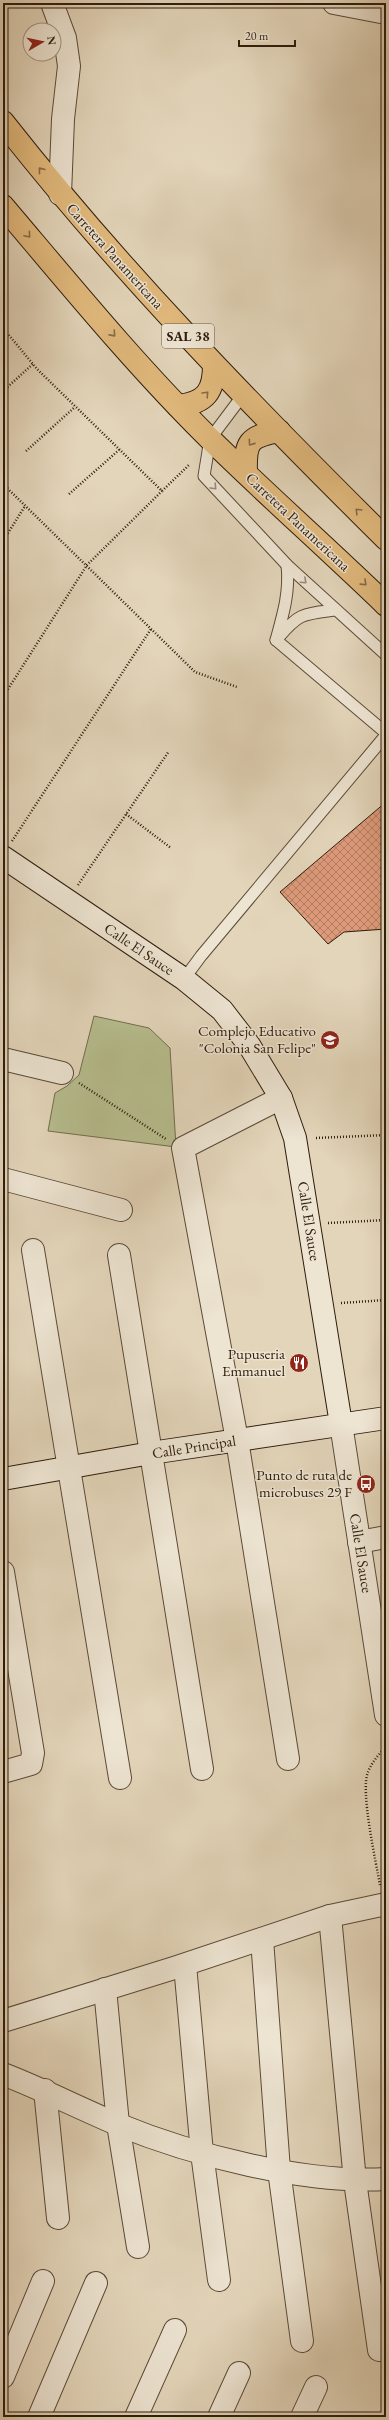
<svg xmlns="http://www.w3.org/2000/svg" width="389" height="2420" font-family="'EB Garamond',serif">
<defs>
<pattern id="building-cross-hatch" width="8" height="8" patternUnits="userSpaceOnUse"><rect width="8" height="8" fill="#dd9a7a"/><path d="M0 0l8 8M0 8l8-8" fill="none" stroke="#b47d62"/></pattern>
</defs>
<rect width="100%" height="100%" fill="#e3d5ba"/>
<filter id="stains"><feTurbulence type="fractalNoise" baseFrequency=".005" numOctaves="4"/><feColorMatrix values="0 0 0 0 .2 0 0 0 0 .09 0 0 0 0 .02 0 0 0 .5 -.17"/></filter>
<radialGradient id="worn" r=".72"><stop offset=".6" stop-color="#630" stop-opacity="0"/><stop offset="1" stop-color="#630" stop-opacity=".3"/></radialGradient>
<polygon fill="#b6bd8e" stroke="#726c4e" points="94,1016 149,1028 170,1048 176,1147 48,1131 55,1093 67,1086 79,1075"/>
<polygon fill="url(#building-cross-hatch)" stroke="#2e1c0d" points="386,802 386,929 344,932 328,944 280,892"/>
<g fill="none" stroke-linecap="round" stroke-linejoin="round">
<defs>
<g id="lane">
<polyline points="243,395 210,439 204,476 287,565 386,655"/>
<path d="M278,638C299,613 303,614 335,610"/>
<polyline points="276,640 386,733"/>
<path d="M276,640C283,615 290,592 287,565"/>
<polyline points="184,979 201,956 386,735"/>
</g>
<g id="street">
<polyline points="52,3 65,38 69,66 63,119 60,194"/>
<polyline points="334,3 386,13"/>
<polyline points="3,1059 62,1073"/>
<polyline points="281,1098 183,1148 237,1440 288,1759"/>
<polyline points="3,1179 121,1210"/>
<polyline points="33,1250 120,1778"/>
<polyline points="119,1255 202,1769"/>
<polyline points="341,1424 386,1715"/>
<polyline points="359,1542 386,1537"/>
<polyline points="3,1572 33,1753 31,1764 3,1772"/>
<polyline points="330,1916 355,2181 379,2350"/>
<polyline points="262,1939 279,2170 302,2341"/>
<polyline points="185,1965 202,2153 219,2280"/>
<polyline points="105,1989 118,2124 138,2247"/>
<polyline points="3,2021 174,1968 330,1916 386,1904"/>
<path d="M3,2074C42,2089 79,2108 117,2124C192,2155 305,2184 386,2179"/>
<polyline points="45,2090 58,2218"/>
<polyline points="3,2377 43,2281"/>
<polyline points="39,2417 96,2283"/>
<polyline points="136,2417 175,2330"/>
<polyline points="219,2417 239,2373"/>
<polyline points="302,2417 316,2387"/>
</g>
<g id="secondary">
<polyline points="3,857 184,979 222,1010 249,1045 281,1098 295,1138 341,1424"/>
<polyline points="3,1479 151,1453 386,1418"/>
</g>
<g id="highway">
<path d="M3,122C120,271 252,406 386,539"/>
<path d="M3,206C70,285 136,366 210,439C267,495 328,549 386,605"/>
<path d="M178,406C206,403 214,391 214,365"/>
<path d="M246,473C245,442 248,437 279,431"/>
</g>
</defs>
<use href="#lane" stroke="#5b4a38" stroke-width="13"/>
<use href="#street" stroke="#5b4a38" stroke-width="24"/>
<use href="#secondary" stroke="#2e1c0d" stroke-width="24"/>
<use href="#highway" stroke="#2e1c0d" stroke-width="24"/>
<g stroke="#2e1c0d" stroke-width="2.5" stroke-dasharray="1 2" stroke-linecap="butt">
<polyline points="3,328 37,369 162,491 190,464"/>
<polyline points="3,391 33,364"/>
<polyline points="26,451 75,407"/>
<polyline points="3,484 195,672 237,687"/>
<polyline points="69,494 119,450"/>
<polyline points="3,541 25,506"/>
<polyline points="3,697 87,565 162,491"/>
<polyline points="126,814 171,848"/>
<polyline points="12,841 151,629"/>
<polyline points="78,885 169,751"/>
<polyline points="79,1083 166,1139"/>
<polyline points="316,1138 386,1135"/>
<polyline points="328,1223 386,1220"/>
<polyline points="341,1303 386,1300"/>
<path d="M380,1885C376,1862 360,1791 368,1772C372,1762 379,1754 386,1747"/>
</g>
<use href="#lane" stroke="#ede4d2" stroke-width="11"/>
<use href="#street" stroke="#ede4d2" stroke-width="22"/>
<use href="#secondary" stroke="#ede4d2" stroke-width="22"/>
<use href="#highway" stroke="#e2ba7d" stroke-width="22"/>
</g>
<defs><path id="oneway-chevron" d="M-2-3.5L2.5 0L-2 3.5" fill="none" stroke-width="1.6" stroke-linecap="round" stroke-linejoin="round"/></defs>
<g stroke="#886b45">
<use href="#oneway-chevron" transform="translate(41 170) rotate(-128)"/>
<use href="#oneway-chevron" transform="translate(28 235) rotate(50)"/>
<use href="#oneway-chevron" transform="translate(113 334) rotate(48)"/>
<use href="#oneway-chevron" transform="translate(206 394) rotate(-47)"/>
<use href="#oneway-chevron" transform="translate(251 443) rotate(125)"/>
<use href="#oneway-chevron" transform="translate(358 511) rotate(-135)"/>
<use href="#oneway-chevron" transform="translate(364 583) rotate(44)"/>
</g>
<g stroke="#978a79">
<use href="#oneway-chevron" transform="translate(214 487) rotate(47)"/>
<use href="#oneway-chevron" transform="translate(304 581) rotate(43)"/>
</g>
<defs>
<symbol id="university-disc" viewBox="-11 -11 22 22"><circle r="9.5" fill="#8f2418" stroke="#ede4d2"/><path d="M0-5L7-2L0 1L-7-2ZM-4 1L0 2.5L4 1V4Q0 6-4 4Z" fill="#fff"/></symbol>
<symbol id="restaurant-disc" viewBox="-11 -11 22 22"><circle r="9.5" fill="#8f2418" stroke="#ede4d2"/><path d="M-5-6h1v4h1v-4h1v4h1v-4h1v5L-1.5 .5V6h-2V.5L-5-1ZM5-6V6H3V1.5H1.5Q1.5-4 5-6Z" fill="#fff"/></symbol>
<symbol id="bus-disc" viewBox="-11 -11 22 22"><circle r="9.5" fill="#8f2418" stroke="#ede4d2"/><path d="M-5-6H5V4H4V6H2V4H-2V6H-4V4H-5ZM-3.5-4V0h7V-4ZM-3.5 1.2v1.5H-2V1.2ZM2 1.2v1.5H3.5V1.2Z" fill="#fff"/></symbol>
</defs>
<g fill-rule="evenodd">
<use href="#university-disc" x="319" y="1029" width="22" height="22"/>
<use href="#restaurant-disc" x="288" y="1352" width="22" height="22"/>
<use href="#bus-disc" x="355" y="1473" width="22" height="22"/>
</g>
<g text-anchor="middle" stroke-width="3" stroke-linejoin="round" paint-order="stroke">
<rect fill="#ede4d2" stroke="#675848" stroke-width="1" x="162" y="324" width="52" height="24" rx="3"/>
<g font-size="14" font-weight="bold" fill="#2e1c0d">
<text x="188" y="341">SAL 38</text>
</g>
<g font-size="15" fill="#2e1c0d" stroke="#ede4d2">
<text transform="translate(115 256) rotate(48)" y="5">Carretera Panamericana</text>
<text transform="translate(298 522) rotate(43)" y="5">Carretera Panamericana</text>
<text transform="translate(139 949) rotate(34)" y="5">Calle El Sauce</text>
<text transform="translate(309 1221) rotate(81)" y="5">Calle El Sauce</text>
<text transform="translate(194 1447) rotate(-9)" y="5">Calle Principal</text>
<text transform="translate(361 1553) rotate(81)" y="5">Calle El Sauce</text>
</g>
<g font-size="15" fill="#2e1c0d" stroke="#ede4d2" text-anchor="end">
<text x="316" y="1036">Complejo Educativo<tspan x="316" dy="17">"Colonia San Felipe"</tspan></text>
<text x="285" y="1359">Pupuseria<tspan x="285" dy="17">Emmanuel</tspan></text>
<text x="352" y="1480">Punto de ruta de<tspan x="352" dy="17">microbuses 29 F</tspan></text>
</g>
</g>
<rect width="389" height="2420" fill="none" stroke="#e3d5ba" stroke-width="16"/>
<rect x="4" y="4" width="381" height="2412" fill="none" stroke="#2e1c0d" stroke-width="2"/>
<rect x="8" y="8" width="373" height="2404" fill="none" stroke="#2e1c0d"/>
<g transform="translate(42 42) rotate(81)"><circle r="19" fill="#ede4d2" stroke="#a19483"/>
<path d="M0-3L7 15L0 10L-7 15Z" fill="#8f2418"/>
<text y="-6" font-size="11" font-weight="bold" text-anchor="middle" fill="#2e1c0d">N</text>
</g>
<path d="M239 40v6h56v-6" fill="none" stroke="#2e1c0d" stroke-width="2"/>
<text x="245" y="40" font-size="12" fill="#2e1c0d" stroke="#ede4d2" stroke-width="3" paint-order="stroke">20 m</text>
<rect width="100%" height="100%" filter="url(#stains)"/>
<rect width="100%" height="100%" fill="url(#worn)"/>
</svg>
